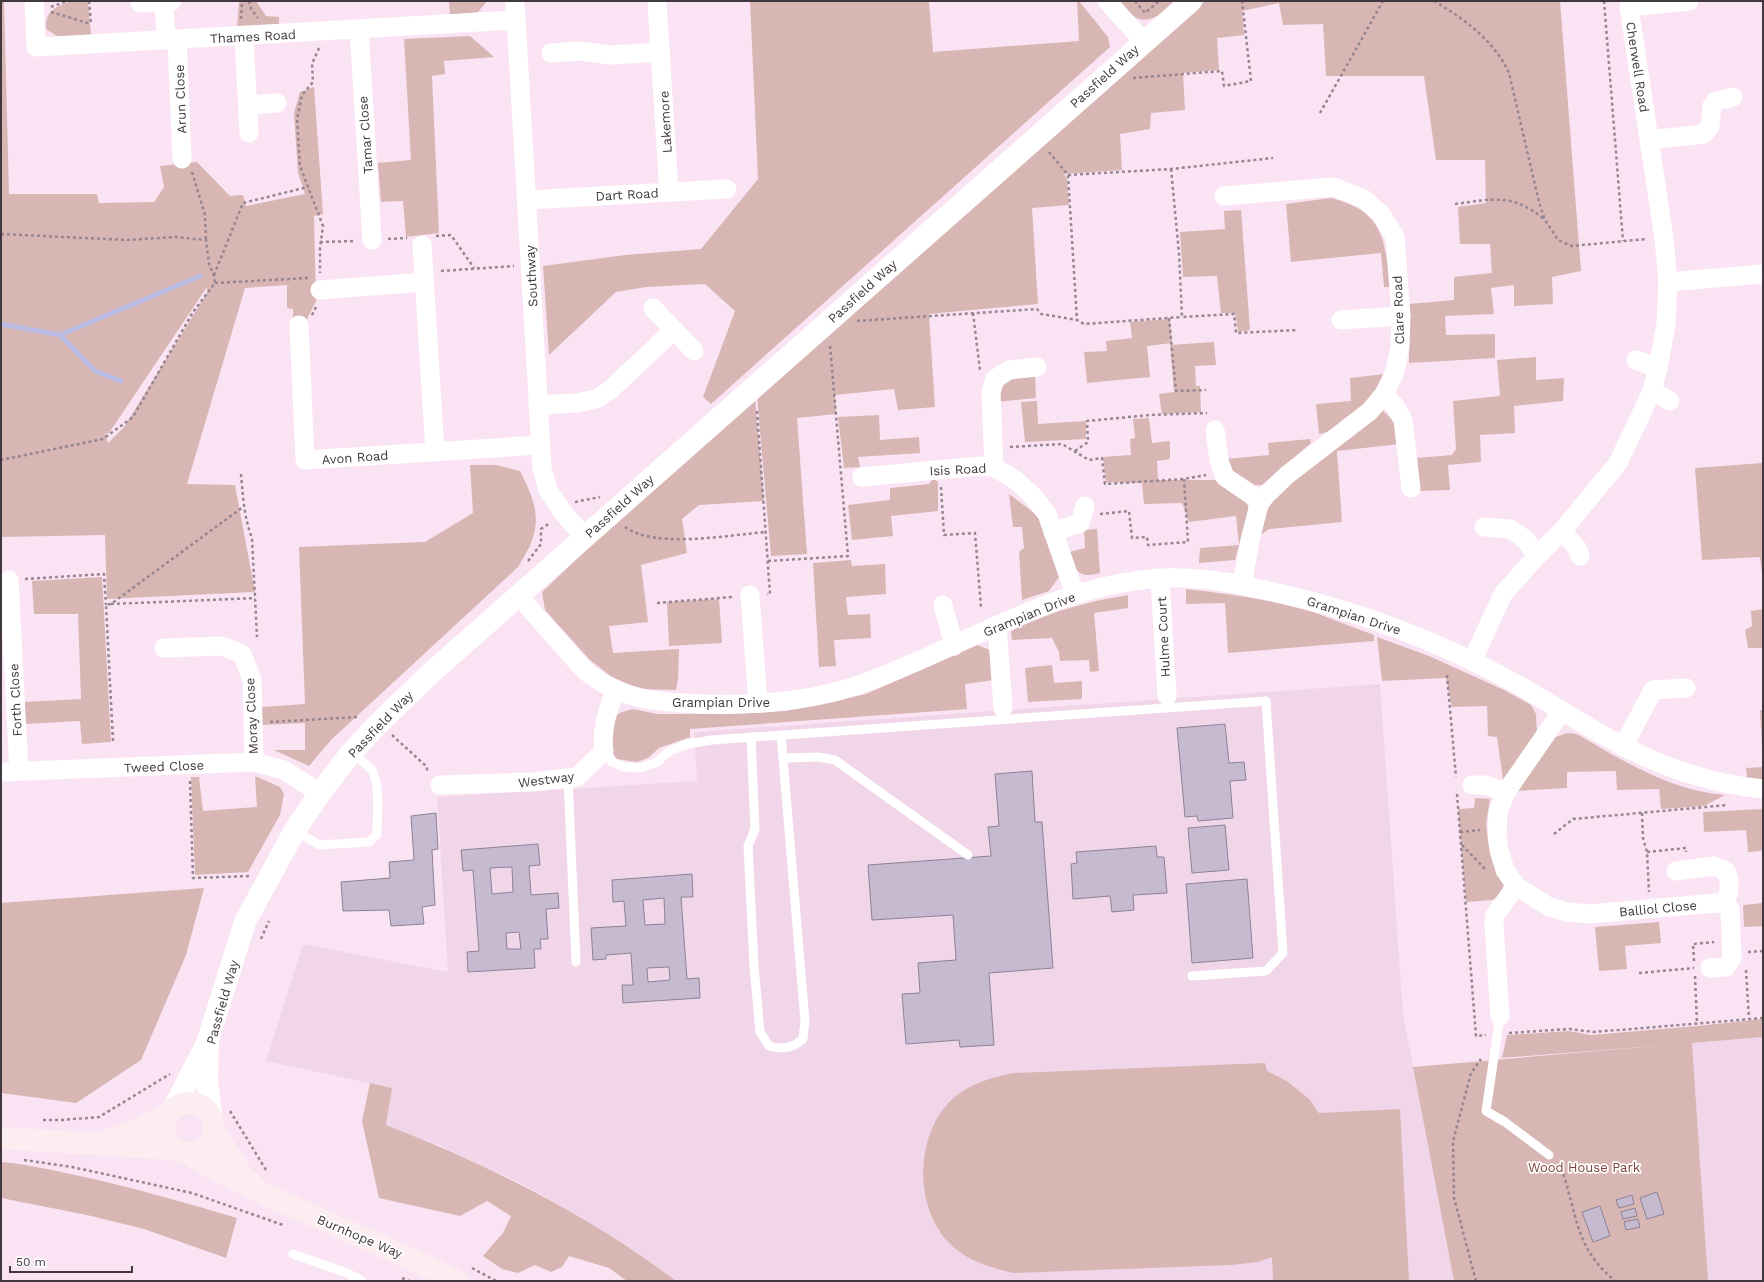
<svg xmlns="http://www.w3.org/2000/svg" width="1764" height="1282" font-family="'Work Sans',sans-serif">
<rect width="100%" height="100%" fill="#fae4f4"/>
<g fill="#f1d6ea">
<polygon points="1380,684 1403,1014 1454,1281 676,1281 602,1231 526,1186 438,1145 386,1125 392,1088 266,1061 303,944 448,972 437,797 697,781 694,732"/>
<polygon points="1763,1037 1763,1281 1708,1281 1692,1043"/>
</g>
<g fill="#d8b6b3" fill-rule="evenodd">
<path d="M1,1H4L9,194H97L99,203L154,202L164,187L160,166L197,162L230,196L243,195L246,206L305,194L298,173L294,113L300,92L314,87L323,214L314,216L316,301L306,321L293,323V309L287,308V285L245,288L187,484L235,485L255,592L107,599L105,535L1,537ZM207,287V293L124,427L108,443L105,434L109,433Z"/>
<path d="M71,1H88L91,35L60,38L46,29C45,10 56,7 71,1Z"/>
<polygon points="239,1 256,1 266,16 279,17 279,26 237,29"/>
<polygon points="449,1 487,1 478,12 450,15"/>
<polygon points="750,1 929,1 933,52 1079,41 1077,1 1079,1 1108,37 1110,47 711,404 703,397 735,311 705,284 646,287 616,292 549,355 543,266 625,255 701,249 758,179"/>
<path d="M1120,1H1176C1166,10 1150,26 1135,17C1129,13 1124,6 1120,1Z"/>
<polygon points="1205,1 1560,1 1581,271 1552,277 1553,304 1514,306 1514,285 1491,288 1494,314 1445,316 1446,335 1495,334 1495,358 1409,363 1409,304 1454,300 1454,277 1492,273 1490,244 1460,244 1458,207 1486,203 1485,160 1436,160 1424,76 1326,76 1323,24 1283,25 1279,3 1242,11 1244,35 1217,38 1219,70 1183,73 1185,110 1151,113 1150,129 1120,134 1122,170 1064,174 1067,179 1069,205 1032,208 1038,304 929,314 935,407 898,410 894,389 835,395 836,414 797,418 807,554 771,556 757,396"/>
<polygon points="470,36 494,57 444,61 445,74 432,76 439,233 406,237 403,201 381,202 378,163 411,160 404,39"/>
<path d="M1331,198C1384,211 1385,240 1390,287H1384L1381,253L1291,262L1286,204Z"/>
<polygon points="1241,210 1250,330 1238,332 1235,313 1221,313 1217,276 1183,277 1180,232 1225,229 1224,211"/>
<polygon points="1170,319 1172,343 1147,346 1150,377 1087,383 1084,352 1107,351 1106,341 1132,338 1130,322"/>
<polygon points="1214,342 1216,365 1195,366 1196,386 1200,386 1201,412 1162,414 1159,394 1174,392 1170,345"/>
<polygon points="1536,357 1536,380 1564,378 1563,401 1514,406 1515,433 1480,435 1481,462 1448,465 1450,490 1420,491 1417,458 1452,455 1456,449 1453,401 1500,396 1497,360"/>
<path d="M1035,374L1036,398L997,402C1005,375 1009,380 1035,374Z"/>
<path d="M1385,374C1382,380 1380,386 1376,391C1366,404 1335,433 1319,434L1316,404L1351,401L1350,378Z"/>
<polygon points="755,398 764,501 699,505 682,519 687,553 641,565 648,622 609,626 613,653 679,649 678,679 676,690 638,689 612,677 590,660 545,610 542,592 597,540"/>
<polygon points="1037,401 1038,424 1086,421 1086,439 1025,442 1021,402"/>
<path d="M1383,411C1396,422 1398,428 1400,444L1337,451L1342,522L1269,529L1262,534L1258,533L1263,516L1285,484L1374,414Z"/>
<polygon points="879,415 880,440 919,437 920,453 858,457 860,467 844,468 838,417"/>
<polygon points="1149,418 1152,443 1170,441 1170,459 1157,461 1158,480 1215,480 1242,498 1248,505 1248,513 1235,560 1199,563 1200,548 1239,545 1236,516 1189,522 1182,503 1144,504 1142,483 1106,482 1103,457 1131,455 1130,439 1135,438 1133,419"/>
<polygon points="1310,439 1311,443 1262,485 1255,485 1230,469 1226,459 1269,455 1268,443"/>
<polygon points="1763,463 1763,583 1760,557 1702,560 1695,468"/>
<path d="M470,465H496L520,471C540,510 543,529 518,567L331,740L309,766L274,750H305V723L263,725L261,707L305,704L299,547L425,542L473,513Z"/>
<polygon points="934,477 938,483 938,511 891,516 893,536 852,540 848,505 890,500 890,488 929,484"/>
<polygon points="1009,494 1038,516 1057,564 1059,577 1049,591 1022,600 1019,552 1024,548 1022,527 1013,527"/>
<path d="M1097,529L1100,573C1078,579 1076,572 1069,552L1085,548L1084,530Z"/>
<polygon points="851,560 852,566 885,564 886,594 846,597 848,615 870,614 871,638 834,640 836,666 819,667 813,563"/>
<polygon points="102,577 111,742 82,744 80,721 25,724 24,702 81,699 78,614 34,614 32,581"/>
<path d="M1186,589C1230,594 1274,600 1316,613C1335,620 1354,628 1374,635V641L1228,653L1225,603L1186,604Z"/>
<path d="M1128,595V608L1094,613L1099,671L1090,672L1089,660L1060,661L1059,652L1052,638L1012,640L1011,631C1050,612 1085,602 1128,595Z"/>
<polygon points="719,599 722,643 669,646 667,602"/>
<polygon points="1763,609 1763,648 1748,648 1745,630 1752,626 1751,611"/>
<polygon points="1377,637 1429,656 1504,690 1531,705 1536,714 1537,734 1503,780 1497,737 1488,736 1487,706 1452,707 1446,678 1382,681"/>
<polygon points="977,645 990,650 995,680 965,684 967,709 690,729 690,737 659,748 648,758 637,762 617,759 609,748 610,723 619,713 633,709 657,714 726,714 786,711 825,703 866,694"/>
<polygon points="1052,665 1054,683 1082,681 1082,699 1028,702 1025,668"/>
<polygon points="1760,710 1763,710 1763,780 1747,778 1746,768 1763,767"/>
<path d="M1567,733L1577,734C1623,761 1671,791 1725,795L1704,806L1661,809L1659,789L1617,790L1616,771L1567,772V788L1516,791L1550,739Z"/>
<polygon points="255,776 280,787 284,794 280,815 248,872 195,875 191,777 199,777 203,811 257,807"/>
<polygon points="1475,798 1490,799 1486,824 1489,843 1504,885 1499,896 1492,900 1466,902 1458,809 1474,808"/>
<polygon points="1763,809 1763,851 1748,852 1746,830 1704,832 1703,812"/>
<polygon points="204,888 186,955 141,1060 76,1103 1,1093 1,903"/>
<polygon points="1763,903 1763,926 1744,927 1743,905"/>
<polygon points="1659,922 1661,943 1625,946 1627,969 1599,971 1595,927"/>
<polygon points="1763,1019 1763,1037 1692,1043 1708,1281 1454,1281 1413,1067 1655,1046 1502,1058 1507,1035 1569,1031 1591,1035 1697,1026"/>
<path d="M1265,1063L1267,1071L1287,1081L1309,1099L1319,1113L1400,1109L1409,1281H1273L1272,1257L1258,1262L1232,1265L1013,1273C994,1268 976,1264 960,1252C916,1222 912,1147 945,1107C962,1086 988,1078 1014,1073Z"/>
<path d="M370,1083L392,1088L386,1125C489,1165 588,1215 676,1281H627L609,1268L569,1256L562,1267L551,1272L535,1265L518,1273L502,1269L483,1256L503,1233L511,1216L487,1201L460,1216L379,1198L362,1121Z"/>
<path d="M1,1162C34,1165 65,1173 98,1180C144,1191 191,1204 237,1218L226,1258L144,1229L87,1215L1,1198Z"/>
</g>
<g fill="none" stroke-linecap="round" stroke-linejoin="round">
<g stroke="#babce3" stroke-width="5">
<polyline points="1,324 60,335 200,276"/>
<polyline points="60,335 95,371 121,381"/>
</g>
</g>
<g fill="#c5bacf" stroke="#8d8296" fill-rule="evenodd">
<polygon points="1225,724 1229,763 1244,762 1246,780 1230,781 1233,818 1198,821 1197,816 1185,817 1177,728"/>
<polygon points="1032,771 1035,822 1042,822 1053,968 989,973 994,1045 960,1047 959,1040 906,1044 902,994 920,993 918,963 956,960 953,915 872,920 868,865 991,856 988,827 999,826 995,774"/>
<polygon points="436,813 438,849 432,850 435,905 422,907 424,924 391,926 389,910 343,911 341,882 390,878 389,862 414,860 411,816"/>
<polygon points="1225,825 1229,870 1192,873 1188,828"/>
<path d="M538,844L540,865L529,866L531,895L558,893L559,908L546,909L548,939H540L541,949H534L535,968L468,972L467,952L479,951L473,870L463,871L461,850ZM512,867L513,892L492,894L490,868ZM519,932L521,949H507L506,933Z"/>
<polygon points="1156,846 1157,857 1164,857 1167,893 1133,895 1134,910 1112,912 1110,896 1073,899 1071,864 1077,863 1076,852"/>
<path d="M692,874L693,897H681L687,979L699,978L700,998L623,1003L622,985H633L631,953L606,955V959L593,960L591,928L626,926L624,901L613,902L612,880ZM664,898L665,924L645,925L643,900ZM669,967L670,980L648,982L647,968Z"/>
<polygon points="1247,879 1253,958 1192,963 1186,884"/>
<polygon points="1657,1192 1664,1214 1647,1219 1640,1198"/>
<polygon points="1632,1195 1634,1204 1619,1208 1616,1200"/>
<polygon points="1600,1206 1610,1236 1593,1242 1582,1212"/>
<polygon points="1635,1208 1637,1216 1623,1219 1621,1212"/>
<polygon points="1638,1219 1640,1227 1626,1230 1624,1222"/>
</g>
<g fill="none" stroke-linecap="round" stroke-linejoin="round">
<g stroke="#958691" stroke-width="2.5" stroke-dasharray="3 3" stroke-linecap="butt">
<polyline points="89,1 91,24"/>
<polyline points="249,1 251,9 258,18"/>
<polyline points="1135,1 1145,13 1159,1"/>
<path d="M1434,1C1464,19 1494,40 1509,73L1539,202L1545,220L1558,240L1572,246L1646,239"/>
<polyline points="1604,1 1623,241"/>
<polyline points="1,2 2,1"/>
<polyline points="51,7 67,1"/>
<polyline points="51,12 91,24"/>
<polyline points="241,19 242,1"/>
<polyline points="319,48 312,64 313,82 302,95 297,119 300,166 323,226 320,248 320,273"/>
<polyline points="1133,78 1222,71 1224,86 1251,81 1242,1"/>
<polyline points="1320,113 1383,1"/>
<polyline points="1049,152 1068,175 1077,320"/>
<polyline points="1171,169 1179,253 1182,317 1234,314 1236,333 1298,330"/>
<polyline points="192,172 205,215 206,240"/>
<polyline points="1068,175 1171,169 1273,158"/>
<path d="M1455,204C1492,199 1513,193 1544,219"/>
<polyline points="1,234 126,240 176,237 206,240 209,264 214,276 215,283 193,312 133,417 103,439 1,460"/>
<polyline points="436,236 451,235 474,268"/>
<polyline points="388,239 407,238"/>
<polyline points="320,242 355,241"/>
<polyline points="441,271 514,266"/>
<polyline points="214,275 243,203 308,187"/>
<polyline points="215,283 308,278"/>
<polyline points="973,313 980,370"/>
<polyline points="312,315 317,305"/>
<polyline points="1169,318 1176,391 1206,390"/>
<polyline points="857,321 1037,309 1041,314 1077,320 1084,324 1182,317"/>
<polyline points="757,411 770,594 767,594"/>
<polyline points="1010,447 1062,444 1089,460 1102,458 1105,484 1184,479 1206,475"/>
<polyline points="1075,451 1088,442 1087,421 1150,415 1207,413"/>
<path d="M241,474C243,497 244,517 252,538L257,637"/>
<polyline points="941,487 944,535 975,533 981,607"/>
<polyline points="575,502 600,497"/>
<polyline points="1100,514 1129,511 1132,538 1147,537 1148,545 1188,542 1184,479"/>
<path d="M625,527C655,549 729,535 766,532"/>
<polyline points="528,561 541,544 541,529 550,523"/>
<polyline points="768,561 848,556 830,345"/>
<polyline points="25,579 104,574 106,605"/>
<polyline points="657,603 732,597"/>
<polyline points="111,604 255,598"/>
<polyline points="1447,675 1456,777"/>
<polyline points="270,722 358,717"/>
<polyline points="392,735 427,767 427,773"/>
<polyline points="113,741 106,605 111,604 243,507"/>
<polyline points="190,781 193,878 250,876"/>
<polyline points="1457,794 1476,1036 1486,1035"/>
<polyline points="1642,813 1643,838 1647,852 1649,892"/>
<polyline points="1460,832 1480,830"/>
<polyline points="1554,834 1573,819 1728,805"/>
<polyline points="1462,845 1486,870"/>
<polyline points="1647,852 1686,848 1686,852"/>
<polyline points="261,939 269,921"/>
<polyline points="1748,952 1763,951"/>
<polyline points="1694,961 1693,944 1714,942"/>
<polyline points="1746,970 1749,1019"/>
<polyline points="1639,973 1694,968"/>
<polyline points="1695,976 1697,1024"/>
<polyline points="1509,1033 1569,1029 1594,1032 1763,1018"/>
<polyline points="230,1111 266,1170"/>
<polyline points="43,1120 62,1120 99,1117 170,1074"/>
<polyline points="24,1160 72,1167 192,1193 283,1225"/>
<path d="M1557,1164C1566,1174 1567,1189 1571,1201C1580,1237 1586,1256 1615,1281"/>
<polyline points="472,1268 496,1281"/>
<polyline points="402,1278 409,1281"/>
<polyline points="1476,1281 1454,1198 1453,1141 1471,1073 1481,1059"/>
</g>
<g stroke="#fff" stroke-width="9">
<path d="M751,737L755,829L748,846L754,966L760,1032L769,1046C783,1050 792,1048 803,1039L805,1021L781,735"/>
<polyline points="604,751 612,762 624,767 640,768 657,762 668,752 687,744 712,740 1266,701 1283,953 1266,971 1192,976"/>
<polyline points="784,758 818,757 835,760 968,855"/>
<polyline points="568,778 576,962"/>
<path d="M295,830L319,845L369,842L377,834C377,816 381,783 371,769C366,763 358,758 351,753"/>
<polyline points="1500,1016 1486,1111 1505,1122 1549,1155"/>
<polyline points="293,1254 347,1273 362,1281"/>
</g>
<g stroke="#fff" stroke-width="19">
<polyline points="34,1 36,47 516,20"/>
<polyline points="515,1 542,468 548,490 564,514 585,537"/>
<polyline points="657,1 669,192"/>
<polyline points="1107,1 1143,41"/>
<polyline points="164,2 166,40"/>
<polyline points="140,3 172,1"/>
<polyline points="359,30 372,240"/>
<polyline points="244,37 249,133"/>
<polyline points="177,39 182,159"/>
<polyline points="551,53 580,51 611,55 660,52"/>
<polyline points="248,105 277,103"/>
<polyline points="1649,140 1704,134 1710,126 1712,106 1716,101 1733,97"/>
<polyline points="1224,196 1334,187 1364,199 1381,214 1395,237 1401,316 1400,347 1395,372 1384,394 1370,411 1287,475 1260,501 1250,540 1242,585"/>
<polyline points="527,200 727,189"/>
<polyline points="422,245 435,452"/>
<polyline points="1668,282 1763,274"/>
<polyline points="320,290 424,282"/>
<polyline points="653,308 694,351"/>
<polyline points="1341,320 1401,316"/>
<polyline points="299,325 305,460 540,445"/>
<polyline points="1636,360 1658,368"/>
<polyline points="1652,391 1670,401"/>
<polyline points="1384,394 1395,406 1403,420 1411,488"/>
<polyline points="538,405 577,403 596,399 610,390 674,330"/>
<polyline points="1215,430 1219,461 1225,477 1260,501"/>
<polyline points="994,467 991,392 995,379 1009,370 1037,367"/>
<polyline points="862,477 980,466 994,467 1014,479 1032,495 1047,514 1075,594"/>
<polyline points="1484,527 1510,529 1525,539 1537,556"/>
<polyline points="1562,531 1577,548 1580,556"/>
<polyline points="1053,532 1080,523 1085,506"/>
<polyline points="1160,578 1167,696"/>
<polyline points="9,580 19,771"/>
<polyline points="750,595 758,703"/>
<path d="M519,596C535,615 552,633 568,652C576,660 583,670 592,676C627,701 660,702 701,704C753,706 806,702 856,686C958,651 1051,585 1161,578C1198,576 1234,583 1269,591C1358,610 1442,642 1522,687C1555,706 1587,727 1621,745C1664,768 1714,784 1763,789"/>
<polyline points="943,605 954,646"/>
<polyline points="997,626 1003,708"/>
<polyline points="164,648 222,646 242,654 252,679 254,762"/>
<polyline points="1472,661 1503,594 1537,556 1562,531 1618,463 1652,391 1658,368 1666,324 1668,282 1664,238 1629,7 1689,1"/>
<polyline points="1562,711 1506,792 1498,812 1497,836 1499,850 1505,870 1516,886 1549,907 1567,912 1589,914 1716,903 1724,904 1730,909 1732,958 1726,967 1710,968"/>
<polyline points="1623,747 1653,690 1686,688"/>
<polyline points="1,772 254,762 284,770 320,793"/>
<path d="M440,785L533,782L577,777L604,751C601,728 608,711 615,690"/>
<polyline points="1472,785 1485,785 1506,792"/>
<path d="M1676,871L1714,866L1726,871C1731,882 1730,894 1724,904"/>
<polyline points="1500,1016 1494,923 1495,915 1516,886"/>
</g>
<g stroke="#fff" stroke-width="22">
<polyline points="174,1108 205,1047"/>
<polyline points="211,1114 207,1081 208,1040 245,922 295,830 320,793 351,753 379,723 431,673 1191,1"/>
</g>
<g stroke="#fcedf1" stroke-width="22">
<circle cx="189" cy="1128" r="25"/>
<polyline points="215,1132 244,1178 253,1185"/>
<polyline points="1,1138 174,1149"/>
<polyline points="104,1142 139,1129 168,1114"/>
<path d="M189,1154C274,1205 369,1236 457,1281"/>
</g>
</g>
<g text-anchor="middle" stroke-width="3.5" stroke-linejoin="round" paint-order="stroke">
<g font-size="13" fill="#41383f" stroke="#fff">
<text transform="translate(253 36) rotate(-3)" y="5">Thames Road</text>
<text transform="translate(1638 67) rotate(81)" y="5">Cherwell Road</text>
<text transform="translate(1104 76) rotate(-42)" y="5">Passfield Way</text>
<text transform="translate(180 99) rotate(-92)" y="5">Arun Close</text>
<text transform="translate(665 122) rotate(-93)" y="5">Lakemore</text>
<text transform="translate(365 135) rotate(-94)" y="5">Tamar Close</text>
<text transform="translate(627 194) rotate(-3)" y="5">Dart Road</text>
<text transform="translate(531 276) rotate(-93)" y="5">Southway</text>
<text transform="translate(862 291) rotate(-42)" y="5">Passfield Way</text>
<text transform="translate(1398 310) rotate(-92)" y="5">Clare Road</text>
<text transform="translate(355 457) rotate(-4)" y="5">Avon Road</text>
<text transform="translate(958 469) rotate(-3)" y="5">Isis Road</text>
<text transform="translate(619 506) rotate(-42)" y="5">Passfield Way</text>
<text transform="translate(1029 614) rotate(-22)" y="5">Grampian Drive</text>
<text transform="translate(1354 615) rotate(18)" y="5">Grampian Drive</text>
<text transform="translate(1163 637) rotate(-93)" y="5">Hulme Court</text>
<text transform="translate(15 700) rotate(-93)" y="5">Forth Close</text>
<text x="721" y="707">Grampian Drive</text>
<text transform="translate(251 716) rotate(-93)" y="5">Moray Close</text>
<text transform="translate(380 724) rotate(-46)" y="5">Passfield Way</text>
<text transform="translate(164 766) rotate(-2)" y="5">Tweed Close</text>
<text transform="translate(546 779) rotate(-7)" y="5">Westway</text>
<text transform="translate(1658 908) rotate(-5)" y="5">Balliol Close</text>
<text transform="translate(222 1002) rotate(-74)" y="5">Passfield Way</text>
<text transform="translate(360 1236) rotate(23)" y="5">Burnhope Way</text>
</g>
<g font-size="13" fill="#7f423d" stroke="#fff">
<text x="1584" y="1172">Wood House Park</text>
</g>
</g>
<rect width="1764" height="1282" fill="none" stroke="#41383f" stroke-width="4"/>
<path d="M10 1266v6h122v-6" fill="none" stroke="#41383f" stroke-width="2"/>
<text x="16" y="1266" font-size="12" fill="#41383f" stroke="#ffffff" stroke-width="3" paint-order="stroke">50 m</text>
</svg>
